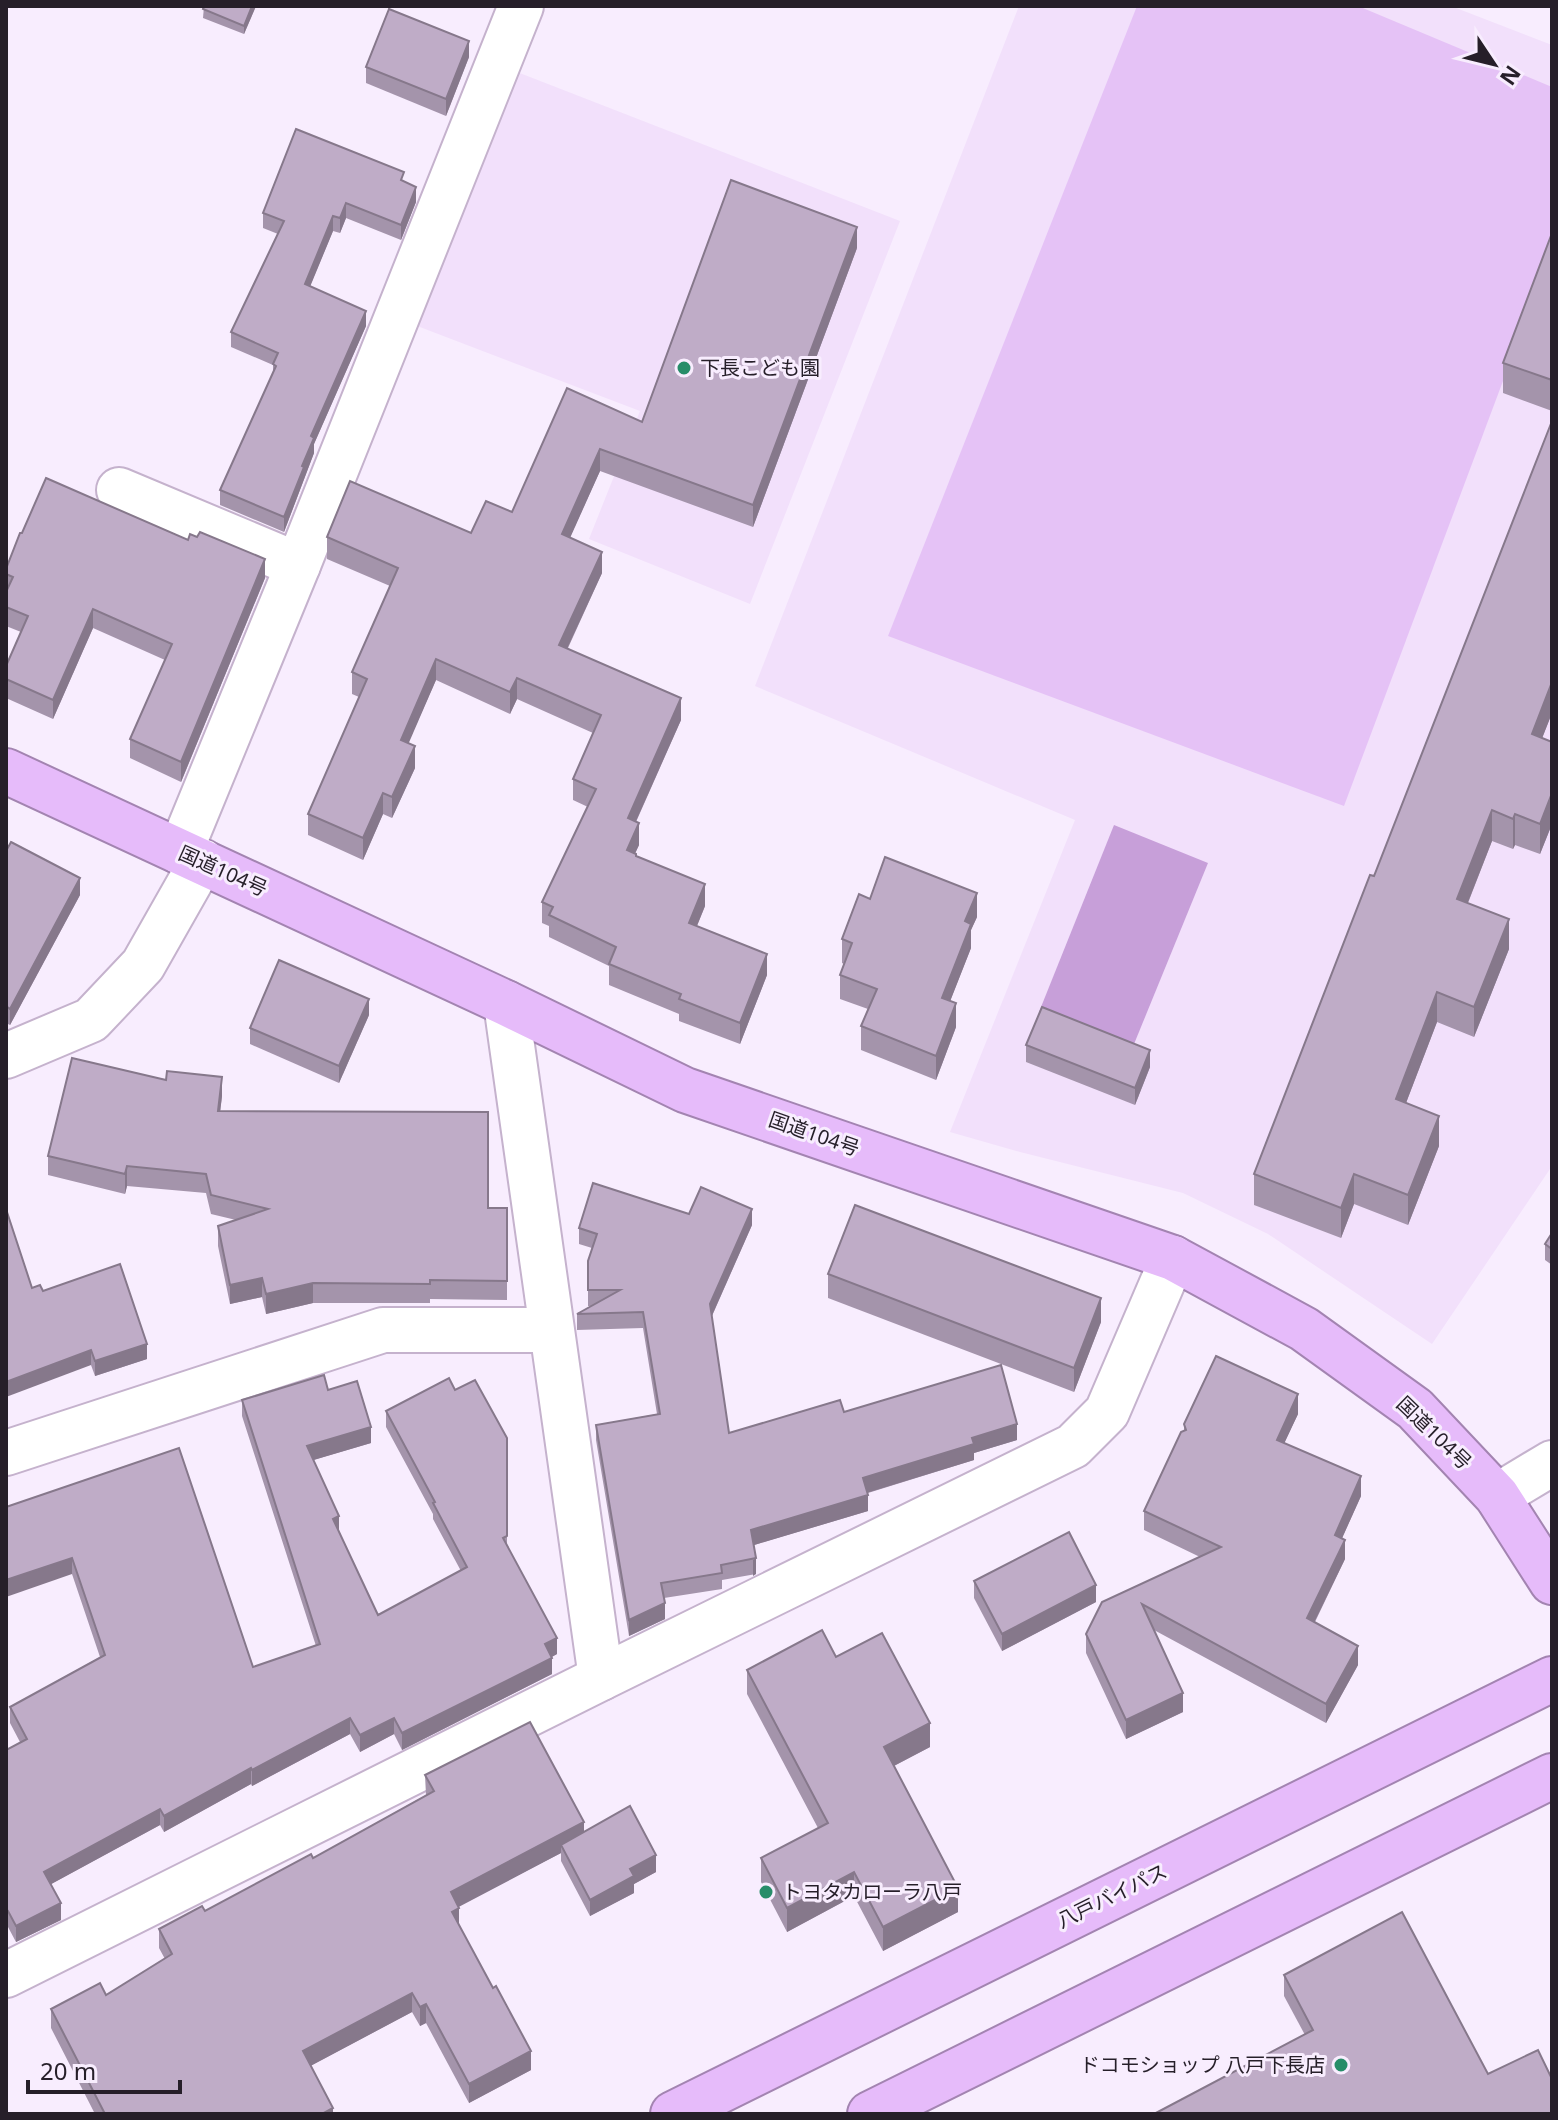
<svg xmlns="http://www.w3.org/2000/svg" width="1558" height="2120" font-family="'Noto Sans','Noto Sans JP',sans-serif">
<rect width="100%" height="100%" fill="#f8edfe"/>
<g fill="#f2e0fb">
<polygon points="1019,6 1451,6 1552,45 1552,1166 1432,1344 1268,1234 1183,1193 1020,1152 950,1132 1075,820 755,686"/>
<polygon points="512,70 900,221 750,604 589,539 640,411 412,324"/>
</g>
<polygon fill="#e5c2f6" points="1137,6 1358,6 1552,87 1552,250 1344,806 888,636"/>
<polygon fill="#c79fd9" points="1114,825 1208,863 1132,1049 1039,1012"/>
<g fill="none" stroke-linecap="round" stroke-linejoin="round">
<defs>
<g id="minor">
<polyline points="119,490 298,565"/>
<polyline points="180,852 298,565 521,6"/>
<polyline points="506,1003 601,1678"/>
<polyline points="6,1056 91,1020 143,965 202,861"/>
<polyline points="6,1453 383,1330 551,1330"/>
<polyline points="1497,1496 1552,1463"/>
<polyline points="6,1975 601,1678 1073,1446 1107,1412 1173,1258"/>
</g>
<g id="highway">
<polyline points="6,771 506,1003 685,1090 1173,1258 1304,1329 1415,1409 1497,1496 1552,1582"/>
<polyline points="673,2114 1552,1679"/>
<polyline points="870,2114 1552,1776"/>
</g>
</defs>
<use href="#minor" stroke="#c5b2cd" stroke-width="48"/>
<use href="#highway" stroke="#a384b1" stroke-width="48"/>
<use href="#minor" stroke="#fff" stroke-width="44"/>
<use href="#highway" stroke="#e6bbfa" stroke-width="44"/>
</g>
<g fill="#a494ab">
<polygon points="204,6 256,6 244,34 203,18"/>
<polygon points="469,57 446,116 366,83 366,67"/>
<polygon points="404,182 416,202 401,240 346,218 340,233 333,231 310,286 366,326 314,444 314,453 284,532 220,505 220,490 273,374 273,365 231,347 231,332 278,234 263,228 263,213"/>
<polygon points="1552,233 1552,411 1503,393 1503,363"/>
<polygon points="857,248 753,527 600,471 570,537 602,573 568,648 681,720 636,822 639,845 635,853 636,856 705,906 697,926 767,975 740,1044 679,1021 679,1014 609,985 609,966 549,937 549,926 542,923 542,902 588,807 573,800 573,779 593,733 517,699 510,714 436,680 408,743 415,768 392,818 383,814 363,860 308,835 308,814 359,697 352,694 352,672 390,586 327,559 327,537 471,533 512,512 567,388 642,422"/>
<polygon points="1552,421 1552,713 1542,738 1552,742 1552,824 1540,854 1515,845 1513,849 1492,841 1468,903 1509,949 1474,1037 1437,1022 1406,1103 1439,1146 1408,1225 1354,1204 1341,1238 1254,1205 1254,1174 1374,876"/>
<polygon points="6,569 265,578 181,782 130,758 130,739 165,660 93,628 53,719 6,698 6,666 21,632 6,626"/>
<polygon points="6,851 80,895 10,1025 6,1023"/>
<polygon points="870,899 977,917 971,930 971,948 950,1001 956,1027 936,1080 861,1050 861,1026 868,1009 840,999 840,975 844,964 842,963 842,939"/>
<polygon points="369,1015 339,1083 250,1044 250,1028"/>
<polygon points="1026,1045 1150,1067 1135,1105 1026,1062"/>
<polygon points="222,1096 220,1111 488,1208 507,1208 507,1300 430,1299 430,1303 313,1303 266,1314 262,1297 230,1304 218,1246 218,1226 236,1220 211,1214 206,1193 127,1186 125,1194 48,1175 48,1156"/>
<polygon points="689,1214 752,1225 712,1316 729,1433 844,1412 1017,1440 974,1453 974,1460 868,1493 868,1511 754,1545 756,1574 722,1580 722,1589 664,1598 665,1619 629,1636 596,1440 596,1425 657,1414 643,1328 577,1330 577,1314 592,1306 588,1306 588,1261 592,1248 579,1244 579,1228"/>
<polygon points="1552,1233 1552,1265 1545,1260 1545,1244"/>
<polygon points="828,1274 1101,1322 1074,1392 828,1298"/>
<polygon points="32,1288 43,1291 147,1359 95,1376 91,1365"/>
<polygon points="328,1390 371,1443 313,1460 339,1531 378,1615 461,1571 433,1519 433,1514 386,1427 386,1411 455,1390 507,1438 507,1546 557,1654 551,1657 552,1674 402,1750 394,1734 360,1752 350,1734 252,1786 251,1784 164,1832 160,1825 51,1884 61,1920 16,1942 8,1927 6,1928 6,1750 20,1742 10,1723 10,1707 100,1657 72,1574 6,1507 253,1667 316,1646 242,1416 242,1400"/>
<polygon points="1298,1414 1284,1443 1361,1496 1342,1538 1345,1559 1315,1622 1358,1665 1326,1723 1154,1630 1183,1712 1126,1739 1086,1653 1086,1634 1200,1557 1144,1530 1144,1511 1184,1431 1184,1424"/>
<polygon points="974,1581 1096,1602 1002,1651 974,1598"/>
<polygon points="836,1657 930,1747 894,1766 958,1912 883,1951 854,1896 787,1932 761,1882 761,1858 818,1828 747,1694 747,1670"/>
<polygon points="425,1775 584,1832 656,1872 634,1884 634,1893 590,1916 561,1861 561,1853 458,1906 459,1925 531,2070 469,2103 426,2023 420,2026 412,2012 310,2066 333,2114 95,2114 51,2028 51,2009 106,1995 165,1959 159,1948 159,1929 205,1911 313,1858 426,1795"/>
<polygon points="1284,1975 1488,2074 1552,2114 1305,2035 1284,1996"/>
</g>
<g fill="#86788b">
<polygon points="252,6 256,6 244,34 244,26"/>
<polygon points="469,41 469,57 446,116 446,99"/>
<polygon points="416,187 416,202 401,240 401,225"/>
<polygon points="346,203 346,218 340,233 340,218"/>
<polygon points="333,216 333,231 305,299 305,284"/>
<polygon points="857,227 857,248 753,527 753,505"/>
<polygon points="366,311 366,326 314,444 314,453 284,532 284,517 302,466 311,436"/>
<polygon points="600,449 600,471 562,556 562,534"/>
<polygon points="602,552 602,573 559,666 559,645"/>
<polygon points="265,559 265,578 181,782 181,762"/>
<polygon points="93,609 93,628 53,719 53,700"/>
<polygon points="436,659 436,680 401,761 401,740"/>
<polygon points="517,678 517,699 510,714 510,692"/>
<polygon points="1552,682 1552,713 1532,764 1532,734"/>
<polygon points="681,698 681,720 628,839 628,818"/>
<polygon points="415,746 415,768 392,818 392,797"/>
<polygon points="383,793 383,814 363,860 363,838"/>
<polygon points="1552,793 1552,824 1540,854 1540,824"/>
<polygon points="1492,810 1492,841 1457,930 1457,899"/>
<polygon points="1515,814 1515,845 1513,849 1513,819"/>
<polygon points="639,823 639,845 627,871 627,850"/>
<polygon points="80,878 80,895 10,1025 10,1009"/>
<polygon points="705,884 705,906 689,945 689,923"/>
<polygon points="977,893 977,917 971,930 971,948 942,1022 942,998 965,921"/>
<polygon points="1509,919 1509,949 1474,1037 1474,1007"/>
<polygon points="767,954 767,975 740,1044 740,1023"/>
<polygon points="1437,992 1437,1022 1396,1129 1396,1099"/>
<polygon points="369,999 369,1015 339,1083 339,1066"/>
<polygon points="956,1003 956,1027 936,1080 936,1056"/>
<polygon points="1150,1050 1150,1067 1135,1105 1135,1088"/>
<polygon points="222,1077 222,1096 218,1130 218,1111"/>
<polygon points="1439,1116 1439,1146 1408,1225 1408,1195"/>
<polygon points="127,1166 127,1186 125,1194 125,1174"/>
<polygon points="1354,1174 1354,1204 1341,1238 1341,1208"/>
<polygon points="752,1209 752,1225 710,1320 710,1304"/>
<polygon points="262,1278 262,1297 230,1304 230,1285"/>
<polygon points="313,1283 313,1303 266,1314 266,1294"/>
<polygon points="1101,1298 1101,1322 1074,1392 1074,1368"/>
<polygon points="147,1344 147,1359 95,1376 95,1361"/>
<polygon points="91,1350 91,1365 6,1397 6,1382"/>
<polygon points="1298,1394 1298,1414 1277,1459 1277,1440"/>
<polygon points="1017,1424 1017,1440 974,1453 974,1460 863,1494 863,1478 972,1438"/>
<polygon points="371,1427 371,1443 307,1462 307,1446"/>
<polygon points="1361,1476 1361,1496 1335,1554 1335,1535"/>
<polygon points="868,1495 868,1511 751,1546 751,1530"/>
<polygon points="339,1516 339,1532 333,1519"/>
<polygon points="1345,1540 1345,1559 1307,1637 1307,1618"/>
<polygon points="72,1558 72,1574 6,1597 6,1580"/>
<polygon points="756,1558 756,1574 753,1576 753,1560"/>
<polygon points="1096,1585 1096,1602 1002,1651 1002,1634"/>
<polygon points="665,1603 665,1619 629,1636 629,1620"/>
<polygon points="557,1638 557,1654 545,1661 545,1644"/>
<polygon points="1358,1646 1358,1665 1326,1723 1326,1704"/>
<polygon points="552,1658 552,1674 402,1750 402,1733"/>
<polygon points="1183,1693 1183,1712 1126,1739 1126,1720"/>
<polygon points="350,1718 350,1734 252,1786 252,1770"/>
<polygon points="394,1718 394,1734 360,1752 360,1735"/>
<polygon points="930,1723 930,1747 884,1771 884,1747"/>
<polygon points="251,1768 251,1784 164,1832 164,1816"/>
<polygon points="160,1809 160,1825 44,1888 44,1872"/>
<polygon points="584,1822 584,1841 561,1845 561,1853 451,1911 451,1892"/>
<polygon points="656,1855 656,1872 634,1884 634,1893 590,1916 590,1900 630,1869"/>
<polygon points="854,1872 854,1896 787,1932 787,1908"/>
<polygon points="958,1888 958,1912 883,1951 883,1927"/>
<polygon points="61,1903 61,1920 16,1942 16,1926"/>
<polygon points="459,1908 459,1927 452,1912"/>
<polygon points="8,1911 8,1927 6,1928 6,1912"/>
<polygon points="412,1993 412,2012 303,2070 303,2051"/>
<polygon points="426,2004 426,2023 420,2026 420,2007"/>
<polygon points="531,2051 531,2070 469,2103 469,2084"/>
<polygon points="333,2108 333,2114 322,2114"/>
</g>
<g fill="#bfacc7" stroke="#86788b" stroke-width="2">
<polygon points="204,6 252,6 244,26 203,9"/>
<polygon points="389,9 469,41 446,99 366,67"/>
<polygon points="296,129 404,172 401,180 416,187 401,225 346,203 340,218 333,216 305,284 366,311 311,436 314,438 302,466 304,467 284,517 220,490 276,366 273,364 278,353 231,332 284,221 263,213"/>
<polygon points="731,180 857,227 753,505 600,449 562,534 602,552 559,645 681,698 628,818 639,823 627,850 636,854 636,856 705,884 689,923 767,954 740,1023 679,999 681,994 609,964 616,947 549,915 553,907 542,902 596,789 573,779 601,715 517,678 510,692 436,659 401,740 415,746 392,797 383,793 363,838 308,814 367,679 352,672 398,568 327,537 350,481 471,533 486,501 512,512 567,388 642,422"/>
<polygon points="1552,233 1552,380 1503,363"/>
<polygon points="1552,421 1552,682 1532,734 1552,742 1552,793 1540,824 1515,814 1513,819 1492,810 1457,899 1509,919 1474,1007 1437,992 1396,1099 1439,1116 1408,1195 1354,1174 1341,1208 1254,1174 1370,875 1374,876"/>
<polygon points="46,478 188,540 190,534 197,537 200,532 265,559 181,762 130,739 172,644 93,609 53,700 6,679 6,666 28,616 6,607 6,592 13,577 6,574 6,569 20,533 22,533"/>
<polygon points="11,842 80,878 10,1009 6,1006 6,851"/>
<polygon points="885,857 977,893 965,921 971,924 942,998 956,1003 936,1056 861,1026 877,989 840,975 852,943 842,939 859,894 870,899"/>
<polygon points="279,960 369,999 339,1066 250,1028"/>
<polygon points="1042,1007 1150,1050 1135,1088 1026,1045"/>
<polygon points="72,1058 166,1080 167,1071 222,1077 218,1111 488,1112 488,1208 507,1208 507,1281 430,1280 430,1284 313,1283 266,1294 262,1278 230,1285 218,1226 268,1209 211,1195 206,1174 127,1166 125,1174 48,1156"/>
<polygon points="593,1183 689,1214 701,1187 752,1209 710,1304 729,1433 840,1400 844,1412 1001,1365 1017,1424 972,1438 974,1444 863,1478 868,1495 751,1530 756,1558 721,1565 722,1573 661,1583 665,1603 629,1620 596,1425 660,1414 643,1312 577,1314 620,1290 588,1290 588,1261 597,1234 579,1228"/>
<polygon points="855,1205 1101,1298 1074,1368 828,1274"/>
<polygon points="6,1209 32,1288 40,1285 43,1291 120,1264 147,1344 95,1361 91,1350 6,1382"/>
<polygon points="1552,1233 1552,1249 1545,1244"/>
<polygon points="1216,1356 1298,1394 1277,1440 1361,1476 1335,1535 1345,1540 1307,1618 1358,1646 1326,1704 1142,1604 1183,1693 1126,1720 1086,1634 1102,1602 1221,1547 1144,1511 1181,1432 1186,1430 1184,1424"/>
<polygon points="324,1375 328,1390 357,1381 371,1427 307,1446 339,1516 333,1519 378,1615 467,1567 433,1503 435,1502 386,1411 449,1378 455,1390 475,1380 507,1438 507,1536 503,1538 557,1638 545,1644 552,1658 402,1733 394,1718 360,1735 350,1718 252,1770 251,1768 164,1816 160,1809 44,1872 61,1903 16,1926 8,1911 6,1912 6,1750 27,1739 10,1707 105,1655 72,1558 6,1580 6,1507 179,1448 253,1667 320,1644 242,1400"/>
<polygon points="1069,1532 1096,1585 1002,1634 974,1581"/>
<polygon points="822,1630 836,1657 882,1633 930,1723 884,1747 958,1888 883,1927 854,1872 787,1908 761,1858 828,1823 747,1670"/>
<polygon points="530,1722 584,1822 451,1892 459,1908 452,1912 493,1988 496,1986 531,2051 469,2084 426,2004 420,2007 412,1993 303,2051 333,2108 322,2114 105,2114 51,2009 100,1983 106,1995 172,1954 159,1929 202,1906 205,1911 311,1854 313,1858 434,1791 425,1775"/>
<polygon points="630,1806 656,1855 630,1869 634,1876 590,1900 561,1845"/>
<polygon points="1402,1912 1488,2074 1538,2050 1552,2079 1552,2114 1154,2114 1313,2030 1284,1975"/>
</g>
<g fill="#278d69" stroke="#f8edfe" stroke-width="3">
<circle cx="684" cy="368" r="8"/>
<circle cx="766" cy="1892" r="8"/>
<circle cx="1341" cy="2065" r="8"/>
</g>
<g text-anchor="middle" stroke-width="6" stroke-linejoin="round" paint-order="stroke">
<g font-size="20" fill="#261f29" stroke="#f8edfe" text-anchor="start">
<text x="700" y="375">下長こども園</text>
<text x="782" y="1899">トヨタカローラ八戸</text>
<text x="1325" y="2072" text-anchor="end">ドコモショップ 八戸下長店</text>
</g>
<g font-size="20" fill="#261f29" stroke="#f8edfe">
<text transform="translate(223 871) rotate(24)" y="7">国道104号</text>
<text transform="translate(814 1134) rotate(19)" y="7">国道104号</text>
<text transform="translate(1434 1433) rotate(44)" y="7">国道104号</text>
<text transform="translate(1112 1896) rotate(-26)" y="7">八戸バイパス</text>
</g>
</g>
<rect width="1558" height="2120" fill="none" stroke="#261f29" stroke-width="16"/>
<g transform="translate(1494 64) rotate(125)" stroke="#f8edfe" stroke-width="6" paint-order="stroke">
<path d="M0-6L14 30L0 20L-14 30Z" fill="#261f29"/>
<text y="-12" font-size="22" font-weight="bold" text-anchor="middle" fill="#261f29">N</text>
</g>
<path d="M28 2080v12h152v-12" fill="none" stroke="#261f29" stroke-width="4"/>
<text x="40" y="2080" font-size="24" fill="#261f29" stroke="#f8edfe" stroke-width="6" paint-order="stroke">20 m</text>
</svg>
